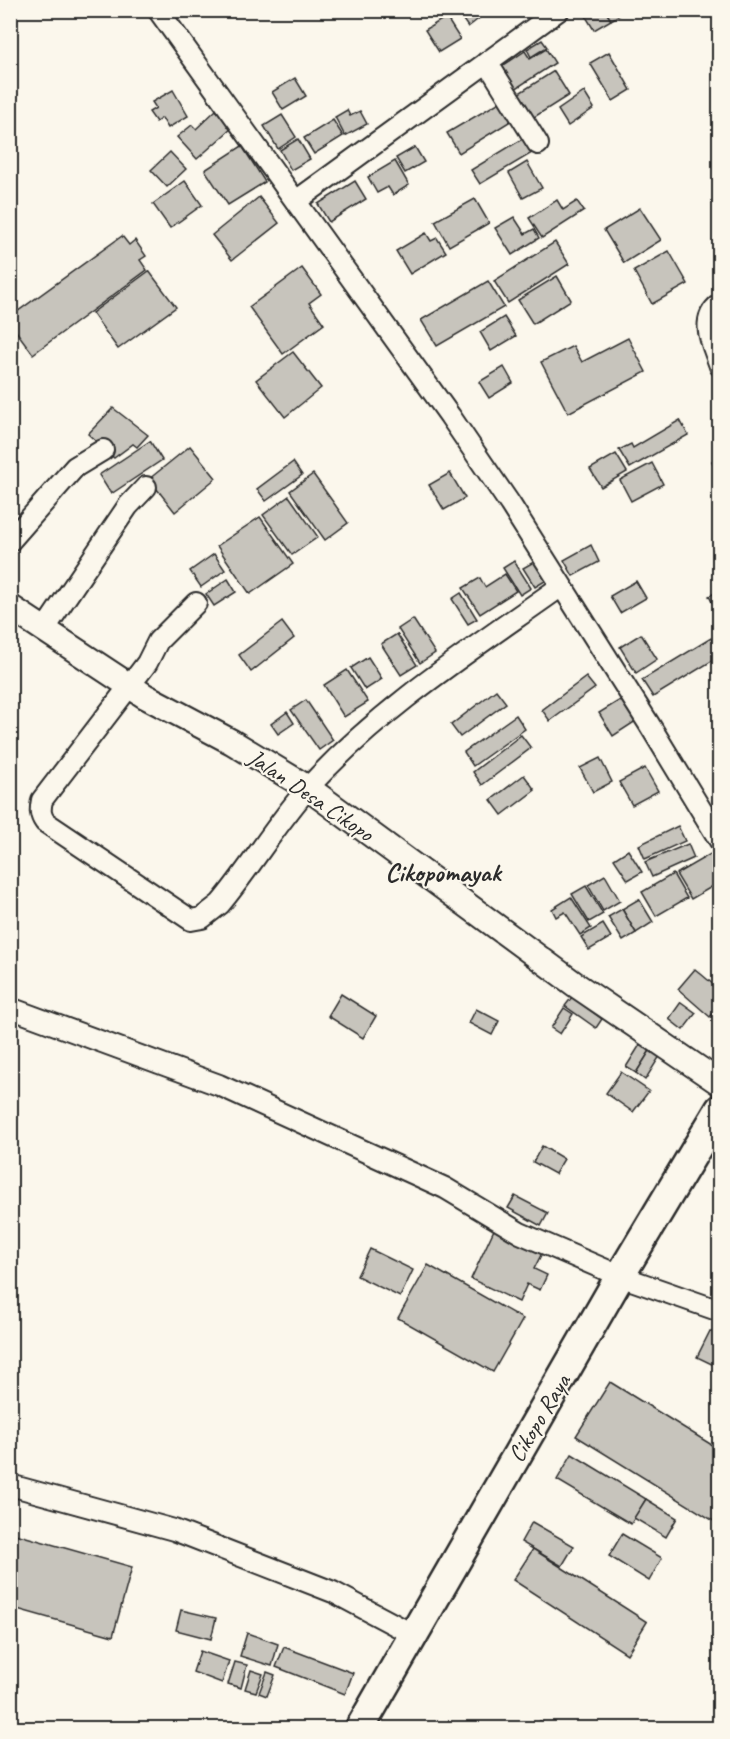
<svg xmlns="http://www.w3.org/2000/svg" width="730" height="1739" font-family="Caveat,sans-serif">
<rect width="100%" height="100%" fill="#fbf7ec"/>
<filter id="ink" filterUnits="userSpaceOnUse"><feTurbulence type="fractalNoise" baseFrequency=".0167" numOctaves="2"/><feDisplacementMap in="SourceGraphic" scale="12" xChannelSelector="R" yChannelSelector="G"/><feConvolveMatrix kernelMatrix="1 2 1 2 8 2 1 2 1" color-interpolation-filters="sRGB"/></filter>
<g filter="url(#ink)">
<g fill="#c7c4bc" stroke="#2b2b2b" stroke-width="1.5">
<polygon points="456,10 490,10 468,27"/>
<polygon points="582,10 605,10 611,20 594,30"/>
<polygon points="605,10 628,10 611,20"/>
<polygon points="446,17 460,39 439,52 425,30"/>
<polygon points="542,40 547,47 531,57 527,49"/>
<polygon points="546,49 555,63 512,91 498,69 525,51 530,59"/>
<polygon points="609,52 631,90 613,101 590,63"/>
<polygon points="554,71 569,95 528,121 513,97"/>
<polygon points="295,78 306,96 283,110 272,92"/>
<polygon points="173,90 188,116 168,128 162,118 156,122 149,112 156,108 152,102"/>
<polygon points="584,92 594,108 568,126 558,110"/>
<polygon points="503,100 514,119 459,153 447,133"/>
<polygon points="216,110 232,128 197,159 177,137 192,125 196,129"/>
<polygon points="347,110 350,116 360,111 367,124 345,136 335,117"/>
<polygon points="282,115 296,137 278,149 264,126"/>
<polygon points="333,120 343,136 314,154 304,138"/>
<polygon points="529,135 537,150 480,184 471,170"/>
<polygon points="298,139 310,159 291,170 280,150"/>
<polygon points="242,146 265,182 228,205 205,170"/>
<polygon points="415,147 424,162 405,173 396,158"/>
<polygon points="170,152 186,169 167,187 151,170"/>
<polygon points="395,161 409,185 393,195 388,187 377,193 368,177"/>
<polygon points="527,162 542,188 523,198 509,173"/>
<polygon points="185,181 202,205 170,228 153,204"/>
<polygon points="355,181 366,199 329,222 318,204"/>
<polygon points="259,197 279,223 232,260 212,235"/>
<polygon points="475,199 489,223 449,246 435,221"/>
<polygon points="557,200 563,210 577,201 584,211 542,238 529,218"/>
<polygon points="640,208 661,240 624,263 604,230"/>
<polygon points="514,217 525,234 534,229 539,238 512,255 495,228"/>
<polygon points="426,233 431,241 437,238 446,252 410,274 396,251"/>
<polygon points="122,236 129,245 135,240 146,256 140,260 147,270 33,354 10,323 10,317"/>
<polygon points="555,242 569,264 508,303 494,281"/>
<polygon points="669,251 688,284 652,304 634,271"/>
<polygon points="302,268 321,294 309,303 324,324 283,354 249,307"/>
<polygon points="149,271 176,307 118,349 92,313"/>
<polygon points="557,276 571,300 533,324 518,300"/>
<polygon points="488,281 504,307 437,346 421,320"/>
<polygon points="504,317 516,336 491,351 480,332"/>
<polygon points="628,338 646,372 568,413 541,362 573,346 582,362"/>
<polygon points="293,352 321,388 285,417 256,380"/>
<polygon points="504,367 513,383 489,398 479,382"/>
<polygon points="113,408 148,435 137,447 133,444 114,458 88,434"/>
<polygon points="680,420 688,435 630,468 619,450 631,444 633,448"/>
<polygon points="150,441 162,460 111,494 99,475"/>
<polygon points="190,446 216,478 175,512 149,479"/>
<polygon points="616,454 627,472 601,487 590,469"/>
<polygon points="720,459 720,484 712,461"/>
<polygon points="293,462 302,475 266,501 257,489"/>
<polygon points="652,463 663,484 631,501 620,480"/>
<polygon points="450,473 465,498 444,510 429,485"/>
<polygon points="313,474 348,523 325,540 290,491"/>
<polygon points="289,496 318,537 292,555 263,515"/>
<polygon points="260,517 293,564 250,594 217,546"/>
<polygon points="591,545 599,562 573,576 564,560"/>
<polygon points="214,554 225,570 201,587 190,571"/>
<polygon points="539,559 550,578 535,587 523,568"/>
<polygon points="514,561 531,588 520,595 503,568"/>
<polygon points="505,574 516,591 480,614 463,588 480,578 485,587"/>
<polygon points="228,579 236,592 214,606 206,594"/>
<polygon points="636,581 646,598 620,613 610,596"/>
<polygon points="720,590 720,617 709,596"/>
<polygon points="461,593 477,619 468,624 452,599"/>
<polygon points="413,619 435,653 420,663 398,629"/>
<polygon points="282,622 294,638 251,672 239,655"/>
<polygon points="397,634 417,665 401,675 381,644"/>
<polygon points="641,634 657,659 636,673 620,647"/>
<polygon points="711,638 720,656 653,697 642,680"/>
<polygon points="368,657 382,679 365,690 351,668"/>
<polygon points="347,670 368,702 344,717 324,685"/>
<polygon points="586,677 595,688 550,721 542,710"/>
<polygon points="496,690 506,703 460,737 451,725"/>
<polygon points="625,697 639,719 613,736 599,713"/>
<polygon points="306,700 333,740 319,750 291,710"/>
<polygon points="287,712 294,723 278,734 271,724"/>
<polygon points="516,715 525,729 473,766 464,752"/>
<polygon points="521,735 531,748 482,785 473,772"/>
<polygon points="600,758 612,782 593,792 580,768"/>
<polygon points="645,768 658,791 632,805 619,782"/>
<polygon points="524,775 535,790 502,815 491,800"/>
<polygon points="678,826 685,841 645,859 639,845"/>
<polygon points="688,844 694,858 652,877 645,862"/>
<polygon points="628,850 642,872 628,880 614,859"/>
<polygon points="714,852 720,861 720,882 691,899 676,874"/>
<polygon points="673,874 687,898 656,916 642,892"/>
<polygon points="605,875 620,901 603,911 588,885"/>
<polygon points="586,886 603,914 589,922 572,894"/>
<polygon points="571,897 591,928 580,935 565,912 556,917 552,909"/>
<polygon points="639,899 653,922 636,933 622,909"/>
<polygon points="622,909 636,933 623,941 608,917"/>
<polygon points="603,924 611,937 589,950 581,937"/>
<polygon points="695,969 720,990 720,1005 710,1017 678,989"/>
<polygon points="341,994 376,1016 363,1038 328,1016"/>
<polygon points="572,997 602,1019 596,1028 565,1006"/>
<polygon points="681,1002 696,1013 683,1030 669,1019"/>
<polygon points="564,1008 573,1014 560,1034 551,1028"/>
<polygon points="476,1009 499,1021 492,1035 469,1023"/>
<polygon points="641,1043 651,1049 636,1073 626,1067"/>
<polygon points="651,1049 660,1056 645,1080 636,1073"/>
<polygon points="621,1072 649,1091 633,1112 606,1093"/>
<polygon points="542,1146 564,1159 555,1174 533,1162"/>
<polygon points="515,1196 548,1213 541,1226 508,1208"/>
<polygon points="498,1221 543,1251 534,1269 547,1275 540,1290 527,1284 519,1302 471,1279"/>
<polygon points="370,1249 413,1270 400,1297 357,1276"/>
<polygon points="428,1265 523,1319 493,1372 398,1318"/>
<polygon points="710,1331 720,1336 720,1368 697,1357"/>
<polygon points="610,1382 720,1450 720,1525 576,1436"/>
<polygon points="572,1454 646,1499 631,1524 557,1480"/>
<polygon points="646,1499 677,1518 666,1537 634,1518"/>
<polygon points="532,1522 574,1546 562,1566 521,1542"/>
<polygon points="12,1533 132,1567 113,1636 10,1607"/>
<polygon points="622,1534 662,1558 649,1581 609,1556"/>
<polygon points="533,1549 647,1622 627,1654 513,1580"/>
<polygon points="181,1610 216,1618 211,1639 176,1630"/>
<polygon points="247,1633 278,1644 272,1666 240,1656"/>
<polygon points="284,1647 353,1673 345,1694 276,1667"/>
<polygon points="200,1651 229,1661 222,1683 193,1672"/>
<polygon points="235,1662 247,1665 241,1688 228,1684"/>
<polygon points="251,1670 263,1674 256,1692 245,1689"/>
<polygon points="267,1672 275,1675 267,1696 259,1693"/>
<polygon points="540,1721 552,1728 535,1728"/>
</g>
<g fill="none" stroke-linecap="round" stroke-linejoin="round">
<defs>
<g id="minor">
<polyline points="158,10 450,416 510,504 649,724 720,841"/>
<polyline points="487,62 538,144"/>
<polyline points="296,201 559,10"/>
<path d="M720,304C698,320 713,345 720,366"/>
<polyline points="10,541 75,467 103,450"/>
<path d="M196,603L158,641L147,663L42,800C40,810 40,815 45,822L191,920L202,918L220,904C251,867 276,824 308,788C380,708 473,649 560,587"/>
<polyline points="44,630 128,506 146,487"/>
<polyline points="10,1008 219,1085 445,1188 520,1233 620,1276 720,1311"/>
<polyline points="10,1485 174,1530 333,1592 414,1635"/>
</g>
<polyline id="major" points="10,607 145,696 232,742 308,788 576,985 720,1083"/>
<polyline id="highway" points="360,1728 620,1276 720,1109"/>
</defs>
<use href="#minor" stroke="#2b2b2b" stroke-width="24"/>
<use href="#major" stroke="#2b2b2b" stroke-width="28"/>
<use href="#highway" stroke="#2b2b2b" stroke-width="33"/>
<use href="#minor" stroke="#fbf7ec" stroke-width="20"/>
<use href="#major" stroke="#fbf7ec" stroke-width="24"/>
<use href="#highway" stroke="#fbf7ec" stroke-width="28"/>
</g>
</g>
<g text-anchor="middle" stroke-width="4.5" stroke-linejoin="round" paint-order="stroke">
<g font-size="24" fill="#2b2b2b" stroke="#fbf7ec">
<text transform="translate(311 795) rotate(34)" y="8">Jalan Desa Cikopo</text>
<text transform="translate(539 1418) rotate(-59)" y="8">Cikopo Raya</text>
</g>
<g font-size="27" font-weight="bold" fill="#2b2b2b" stroke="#fbf7ec">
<text x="443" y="881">Cikopomayak</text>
</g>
</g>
<rect width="730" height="1739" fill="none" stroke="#fbf7ec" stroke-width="36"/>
<rect x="18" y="18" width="694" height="1703" fill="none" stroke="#2b2b2b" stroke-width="2" filter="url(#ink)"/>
</svg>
